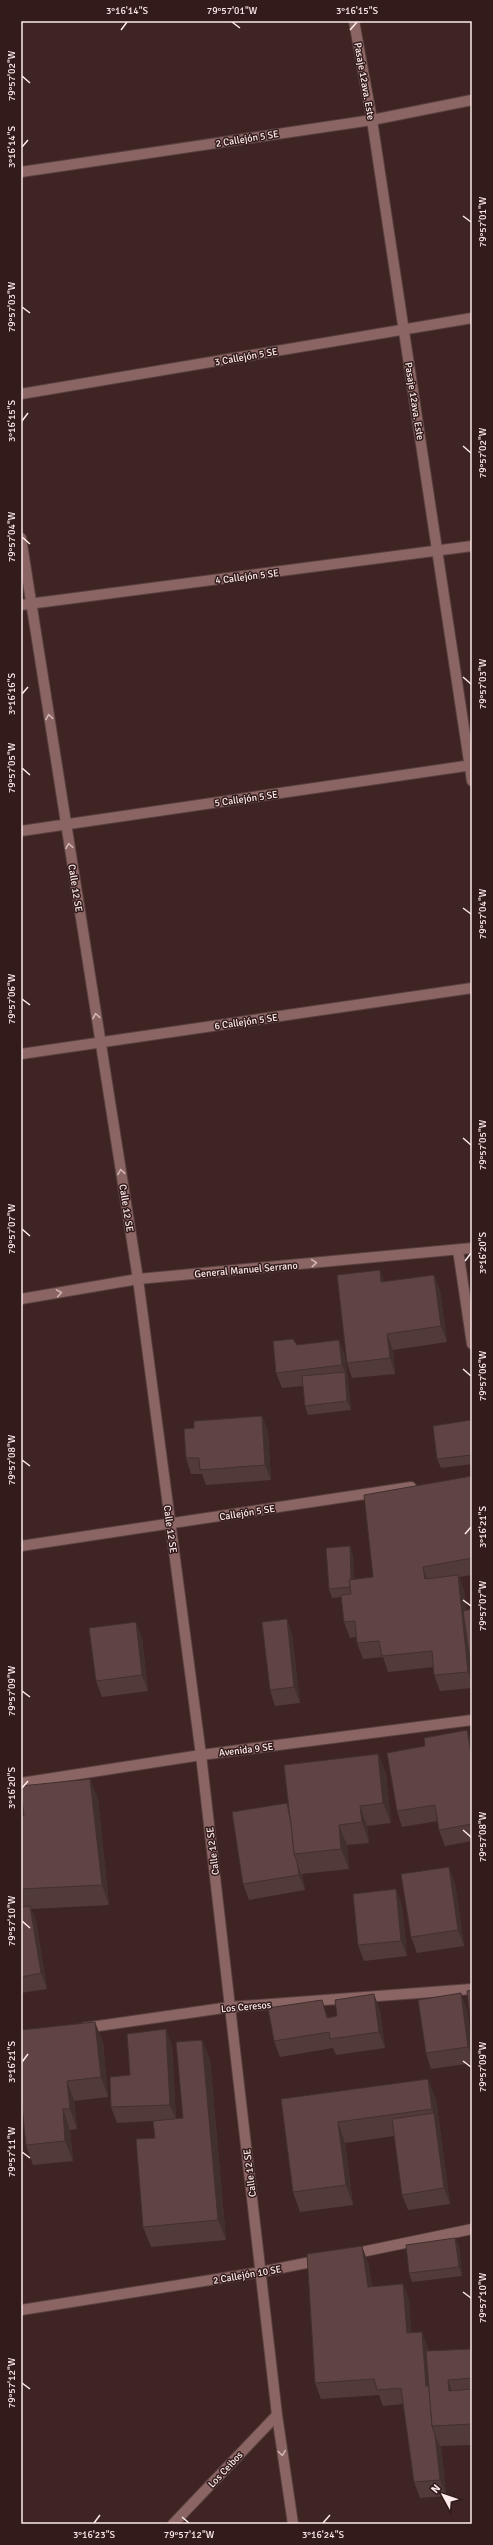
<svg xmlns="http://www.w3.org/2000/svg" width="493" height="2545" font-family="Signika,sans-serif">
<rect width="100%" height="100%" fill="#3e2524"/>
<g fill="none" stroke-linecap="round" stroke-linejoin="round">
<defs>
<g id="minor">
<polyline points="354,21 372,120 472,781"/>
<polyline points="21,172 372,120 472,100"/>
<polyline points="21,394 472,318"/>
<polyline points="21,538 138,1279 201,1755 277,2415 293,2524"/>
<polyline points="21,605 472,546"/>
<polyline points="21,831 472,765"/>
<polyline points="21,1054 472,988"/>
<polyline points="458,1250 472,1344"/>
<polyline points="21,1299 138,1279 472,1248"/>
<polyline points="21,1546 411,1487"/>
<polyline points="21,1783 201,1755 472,1720"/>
<polyline points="84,2028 230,2007 472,1989"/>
<polyline points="352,2254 472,2229"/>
<polyline points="21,2310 261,2272 321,2260"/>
<polyline points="173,2524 277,2415"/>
</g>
</defs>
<use href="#minor" stroke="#594140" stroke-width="12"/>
<use href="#minor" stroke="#8b6564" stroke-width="10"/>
</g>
<g fill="#523a3a">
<polygon points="434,1275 440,1291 447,1342 393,1350 395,1374 352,1378 347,1363 384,1282"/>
<polygon points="339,1340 345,1356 348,1381 351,1410 308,1415 305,1406 303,1386 282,1388 276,1373 297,1345"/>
<polygon points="262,1416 268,1432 271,1480 206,1485 202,1474 191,1474 186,1458 194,1428"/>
<polygon points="471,1420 472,1423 472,1464 441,1468 437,1459"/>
<polygon points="472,1476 472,1575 459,1577 464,1591 466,1610 472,1609 472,1664 471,1661 472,1671 472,1688 440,1691 434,1675 434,1667 388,1672 383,1657 363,1659 357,1643 356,1637 350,1638 344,1622 341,1597 332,1598 329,1589 353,1555 354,1579 373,1577"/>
<polygon points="287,1619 292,1635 300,1703 275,1706 270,1690"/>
<polygon points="142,1638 148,1691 102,1697 96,1681"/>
<polygon points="467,1730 472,1744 472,1841 445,1846 439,1830 438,1821 402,1827 397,1811 425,1746"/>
<polygon points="378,1754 386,1774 391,1823 367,1826 369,1843 347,1845 349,1869 302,1874 305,1890 249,1900 243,1884 289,1807"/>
<polygon points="98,1799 109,1905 31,1909 36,1921 47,1989 21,1993 21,1816"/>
<polygon points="455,1883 464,1946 417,1953 411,1937"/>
<polygon points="402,1905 407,1956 364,1961 358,1945"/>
<polygon points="467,2009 472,2047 472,2063 431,2069 426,2053"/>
<polygon points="380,2010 385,2048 336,2055 333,2048 280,2057 274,2041 329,2017"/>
<polygon points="202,2040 210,2060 226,2240 151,2247 143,2227 155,2138 153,2121 117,2123 111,2107 130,2075 172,2045 176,2119 183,2118"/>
<polygon points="103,2042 108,2097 74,2101 77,2129 70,2130 73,2161 33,2165 26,2145 21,2097"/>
<polygon points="281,2099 436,2099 450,2204 408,2210 402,2195 394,2136 345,2143 353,2205 300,2212 293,2192"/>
<polygon points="455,2238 459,2247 462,2276 412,2282 409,2273"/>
<polygon points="368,2262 372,2287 403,2284 409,2300 411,2333 428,2347 428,2351 472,2349 472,2445 441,2446 446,2496 420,2498 414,2482 403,2404 383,2406 379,2395 321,2399 315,2383"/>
</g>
<g fill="#42302f">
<polygon points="380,1270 386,1286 381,1282"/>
<polygon points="434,1275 440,1291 447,1342 441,1326"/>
<polygon points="387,1334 393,1350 395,1374 390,1358"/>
<polygon points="339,1340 345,1356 348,1381 351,1410 347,1401 345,1372 342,1365"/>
<polygon points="262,1416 268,1432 271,1480 265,1465"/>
<polygon points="350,1546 353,1555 355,1595 351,1586"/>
<polygon points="423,1567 428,1582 425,1579"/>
<polygon points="458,1575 464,1591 471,1659 470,1659 472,1671 472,1683 468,1672"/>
<polygon points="287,1619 292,1635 300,1703 294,1687"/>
<polygon points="136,1622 142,1638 148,1691 142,1675"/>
<polygon points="467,1730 472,1744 472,1759"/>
<polygon points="378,1754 386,1774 391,1823 383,1803"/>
<polygon points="90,1779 98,1799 109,1905 102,1885"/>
<polygon points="360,1806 367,1826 369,1843 362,1822"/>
<polygon points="339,1825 347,1845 349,1869 341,1849"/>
<polygon points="297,1862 301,1875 302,1874 305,1890 299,1875"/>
<polygon points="449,1867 455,1883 464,1946 458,1930"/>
<polygon points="396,1889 402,1905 407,1956 401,1941"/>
<polygon points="30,1906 36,1921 47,1989 41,1973"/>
<polygon points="461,1993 467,2009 472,2047 472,2057 468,2047"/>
<polygon points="374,1994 380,2010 385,2048 379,2032"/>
<polygon points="322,2000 328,2016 332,2033 327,2018"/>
<polygon points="95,2022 103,2042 108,2097 101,2077"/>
<polygon points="166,2029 172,2045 176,2120 170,2105"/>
<polygon points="202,2040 210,2060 226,2240 218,2220"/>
<polygon points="428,2079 436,2099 450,2204 444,2188"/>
<polygon points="67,2081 74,2101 77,2129 70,2109"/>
<polygon points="63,2109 70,2130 73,2161 65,2141"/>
<polygon points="338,2122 345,2143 353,2205 346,2185"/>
<polygon points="455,2238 459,2247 462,2276 459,2267"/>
<polygon points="362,2246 368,2262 374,2303 368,2287"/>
<polygon points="403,2284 409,2300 413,2349 407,2333"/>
<polygon points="422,2332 428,2347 430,2386 426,2386"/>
<polygon points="448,2380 455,2400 449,2391"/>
<polygon points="435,2435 440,2446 441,2446 446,2496 440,2480"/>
</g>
<g fill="#5f4443" stroke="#42302f">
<polygon points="380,1270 381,1282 434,1275 441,1326 387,1334 390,1358 347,1363 337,1275"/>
<polygon points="293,1339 297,1345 339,1340 342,1365 276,1373 273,1341"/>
<polygon points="345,1372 347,1401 305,1406 302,1376"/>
<polygon points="262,1416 265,1465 200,1470 199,1458 186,1458 184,1429 194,1428 194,1421"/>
<polygon points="471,1420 472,1427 472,1455 437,1459 433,1426"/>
<polygon points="472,1476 472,1558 423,1567 425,1579 458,1575 468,1672 434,1675 432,1651 382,1656 379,1641 357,1643 355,1621 344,1622 341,1595 351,1594 349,1580 373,1577 364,1495"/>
<polygon points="350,1546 351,1579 349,1580 350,1587 329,1589 326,1548"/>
<polygon points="472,1609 472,1658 470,1659 463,1611"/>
<polygon points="287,1619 294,1687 270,1690 262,1622"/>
<polygon points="136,1622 142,1675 96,1681 89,1628"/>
<polygon points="467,1730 472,1759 472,1824 439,1830 435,1805 397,1811 387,1753 425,1746 424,1738"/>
<polygon points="378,1754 383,1803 360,1806 362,1822 339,1825 341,1849 294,1854 284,1765"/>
<polygon points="90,1779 102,1885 21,1889 21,1816 24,1816 21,1792 21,1786"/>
<polygon points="287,1803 291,1824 294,1854 297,1862 299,1875 243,1884 232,1812"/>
<polygon points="449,1867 458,1930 411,1937 401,1874"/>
<polygon points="396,1889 401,1941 358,1945 353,1894"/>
<polygon points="30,1906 41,1973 21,1977 21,1907"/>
<polygon points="472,1990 472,2034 467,1991"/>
<polygon points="461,1993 468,2047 426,2053 418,2000"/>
<polygon points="374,1994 379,2032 330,2039 329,2032 274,2041 268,2008 322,2000 327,2018 337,2016 335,2000"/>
<polygon points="95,2022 101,2077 67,2081 70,2109 63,2109 65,2141 26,2145 21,2097 21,2030"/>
<polygon points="166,2029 170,2105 111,2107 110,2077 130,2075 127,2034"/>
<polygon points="202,2040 218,2220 143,2227 136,2139 155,2138 153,2121 183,2118 176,2042"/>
<polygon points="428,2079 432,2109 338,2122 346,2185 293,2192 281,2099"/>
<polygon points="434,2113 444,2188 402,2195 392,2119"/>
<polygon points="455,2238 459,2267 409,2273 406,2245"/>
<polygon points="362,2246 368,2287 403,2284 407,2333 422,2332 426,2386 429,2386 432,2426 435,2435 440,2480 414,2482 401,2388 377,2390 374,2379 315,2383 307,2254"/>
<polygon points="472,2349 472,2378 448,2380 449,2391 472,2389 472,2424 432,2426 426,2351"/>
</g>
<defs><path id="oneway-chevron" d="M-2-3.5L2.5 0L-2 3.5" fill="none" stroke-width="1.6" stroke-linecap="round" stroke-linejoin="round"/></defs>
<g stroke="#cfb5b4">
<use href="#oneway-chevron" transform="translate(49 717) rotate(-99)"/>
<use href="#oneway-chevron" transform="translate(69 846) rotate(-99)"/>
<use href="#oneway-chevron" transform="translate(96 1016) rotate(-99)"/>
<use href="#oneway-chevron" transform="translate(121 1172) rotate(-99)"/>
<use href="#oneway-chevron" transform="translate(314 1263) rotate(-5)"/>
<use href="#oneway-chevron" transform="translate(59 1293) rotate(-10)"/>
<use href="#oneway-chevron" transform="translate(282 2453) rotate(82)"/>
</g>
<path fill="none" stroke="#fcebea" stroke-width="1.5" d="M232,22L240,28M121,30L127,22M350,30L357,22M22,76L30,83M22,147L28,140M463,216L471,222M22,307L30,313M22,421L28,413M463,446L471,453M22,537L30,544M463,677L471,684M22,694L28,687M22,768L30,775M463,908L471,914M22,999L30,1005M463,1138L471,1145M22,1229L30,1236M465,1261L471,1253M463,1369L471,1376M22,1460L30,1466M465,1534L471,1527M463,1600L471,1606M22,1691L30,1697M22,1788L28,1781M463,1830L471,1837M22,1921L30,1928M463,2061L471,2067M22,2062L28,2054M22,2152L30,2158M463,2292L471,2298M22,2383L30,2389M182,2517L189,2523M94,2523L100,2515M323,2523L330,2515"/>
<g text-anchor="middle" stroke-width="3" stroke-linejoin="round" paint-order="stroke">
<g font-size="10" fill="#fcebea" stroke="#331b1b">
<text transform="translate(365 81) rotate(80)" y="4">Pasaje 12ava. Este</text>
<text transform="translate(247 138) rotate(-9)" y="4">2 Callejón 5 SE</text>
<text transform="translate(246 356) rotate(-10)" y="4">3 Callejón 5 SE</text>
<text transform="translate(415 401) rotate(81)" y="4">Pasaje 12ava. Este</text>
<text transform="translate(247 576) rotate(-7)" y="4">4 Callejón 5 SE</text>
<text transform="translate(246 798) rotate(-8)" y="4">5 Callejón 5 SE</text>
<text transform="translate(76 888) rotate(81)" y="4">Calle 12 SE</text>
<text transform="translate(246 1021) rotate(-8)" y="4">6 Callejón 5 SE</text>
<text transform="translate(127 1208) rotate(81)" y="4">Calle 12 SE</text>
<text transform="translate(246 1269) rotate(-5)" y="4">General Manuel Serrano</text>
<text transform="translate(247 1512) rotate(-9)" y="4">Callejón 5 SE</text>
<text transform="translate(171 1529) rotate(82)" y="4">Calle 12 SE</text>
<text transform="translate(246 1749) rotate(-7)" y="4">Avenida 9 SE</text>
<text transform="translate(212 1851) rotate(-97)" y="4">Calle 12 SE</text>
<text transform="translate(246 2006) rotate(-5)" y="4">Los Ceresos</text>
<text transform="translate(249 2173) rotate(-97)" y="4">Calle 12 SE</text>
<text transform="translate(247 2274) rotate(-10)" y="4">2 Callejón 10 SE</text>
<text transform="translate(225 2469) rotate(-47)" y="4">Los Ceibos</text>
</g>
</g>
<rect width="493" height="2545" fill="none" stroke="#331b1b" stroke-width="44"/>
<g transform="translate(443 2495) rotate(310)" stroke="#331b1b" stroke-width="3" paint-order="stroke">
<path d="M0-3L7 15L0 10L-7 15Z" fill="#fcebea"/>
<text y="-6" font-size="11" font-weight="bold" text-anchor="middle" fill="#fcebea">N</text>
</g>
<rect x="22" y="22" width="449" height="2501" fill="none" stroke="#fcebea" stroke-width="1.5"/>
<g font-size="10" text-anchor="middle" fill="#fcebea">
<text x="127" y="14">3°16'14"S</text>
<text x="232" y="14">79°57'01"W</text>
<text x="357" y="14">3°16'15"S</text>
<text transform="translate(11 76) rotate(-90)" y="4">79°57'02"W</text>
<text transform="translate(11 147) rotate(-90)" y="4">3°16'14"S</text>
<text transform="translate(482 222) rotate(-90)" y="4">79°57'01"W</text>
<text transform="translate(11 307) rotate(-90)" y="4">79°57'03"W</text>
<text transform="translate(11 421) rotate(-90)" y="4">3°16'15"S</text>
<text transform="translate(482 453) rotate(-90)" y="4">79°57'02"W</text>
<text transform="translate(11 537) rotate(-90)" y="4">79°57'04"W</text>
<text transform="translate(482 684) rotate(-90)" y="4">79°57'03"W</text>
<text transform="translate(11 694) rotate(-90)" y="4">3°16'16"S</text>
<text transform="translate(11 768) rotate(-90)" y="4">79°57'05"W</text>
<text transform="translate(482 914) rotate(-90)" y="4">79°57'04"W</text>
<text transform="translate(11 999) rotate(-90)" y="4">79°57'06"W</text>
<text transform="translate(482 1145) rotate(-90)" y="4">79°57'05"W</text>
<text transform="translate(11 1229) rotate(-90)" y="4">79°57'07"W</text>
<text transform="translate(482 1253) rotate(-90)" y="4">3°16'20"S</text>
<text transform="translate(482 1376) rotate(-90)" y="4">79°57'06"W</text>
<text transform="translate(11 1460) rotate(-90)" y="4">79°57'08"W</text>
<text transform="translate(482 1527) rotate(-90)" y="4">3°16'21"S</text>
<text transform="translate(482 1606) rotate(-90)" y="4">79°57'07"W</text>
<text transform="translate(11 1691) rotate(-90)" y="4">79°57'09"W</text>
<text transform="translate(11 1788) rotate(-90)" y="4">3°16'20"S</text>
<text transform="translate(482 1837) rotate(-90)" y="4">79°57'08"W</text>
<text transform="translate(11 1921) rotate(-90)" y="4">79°57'10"W</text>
<text transform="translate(11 2062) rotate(-90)" y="4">3°16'21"S</text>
<text transform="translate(482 2067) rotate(-90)" y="4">79°57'09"W</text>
<text transform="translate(11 2152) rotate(-90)" y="4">79°57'11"W</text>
<text transform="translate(482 2298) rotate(-90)" y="4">79°57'10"W</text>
<text transform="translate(11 2383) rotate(-90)" y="4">79°57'12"W</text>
<text x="94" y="2538">3°16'23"S</text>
<text x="189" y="2538">79°57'12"W</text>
<text x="323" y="2538">3°16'24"S</text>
</g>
</svg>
